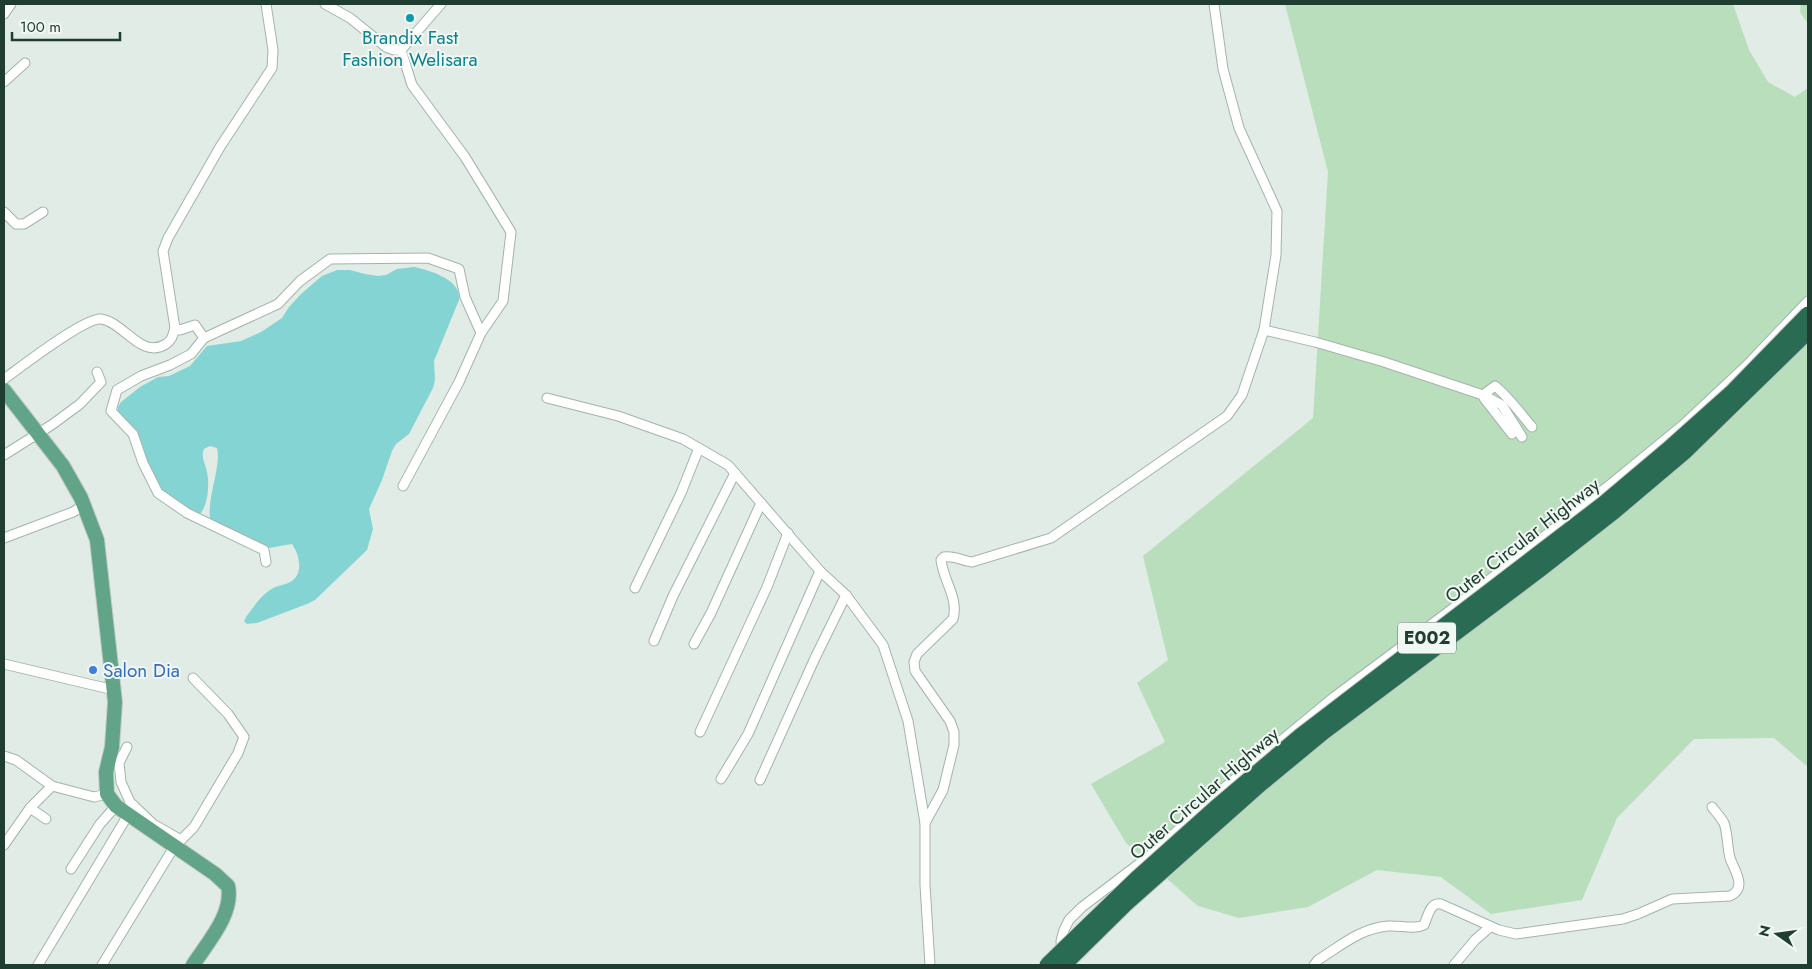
<svg xmlns="http://www.w3.org/2000/svg" width="1812" height="969" font-family="Jost,sans-serif">
<rect width="100%" height="100%" fill="#e0ece5"/>
<g fill="#b8debc">
<polygon points="1285,4 1733,4 1749,50 1768,82 1795,97 1808,88 1808,767 1774,738 1694,739 1617,818 1582,900 1491,914 1441,877 1377,870 1308,907 1239,918 1198,906 1126,843 1091,784 1165,742 1137,683 1168,660 1143,556 1313,418 1328,172"/>
<polygon points="1801,4 1808,4 1808,24 1800,12"/>
</g>
<path fill="#85d4d4" d="M414,267C430,270 462,280 459,300L434,361L435,380L433,388L409,434L396,444L392,451L382,480L369,509L373,529L367,550L315,600L307,604L257,623L247,624L244,621L246,617C253,608 260,596 270,590C277,585 286,585 292,581C304,572 299,554 292,544L269,548L264,547L211,522C205,501 222,467 217,448L210,446L204,449C201,456 204,461 206,468C210,481 209,505 199,515L172,501L161,488L148,463L140,438L118,414V407L121,402L140,387L158,377L169,376L190,366L207,346L241,341L261,332L282,318L289,307L301,294L322,276L337,270H350L365,274L378,276L386,275L397,269Z"/>
<g fill="none" stroke-linecap="round" stroke-linejoin="round">
<defs>
<g id="street">
<polyline points="325,4 350,18 386,47 394,50 401,50 441,4"/>
<polyline points="4,14 11,4"/>
<polyline points="401,50 412,85 465,157 511,232 503,301 481,333 459,382 403,486"/>
<polyline points="4,82 25,63"/>
<polyline points="4,212 16,224 24,224 43,212"/>
<polyline points="175,328 180,330 195,325 204,338 191,354 170,365 141,376 117,390 111,411 133,434 143,463 158,493 187,513 264,550 266,562"/>
<polyline points="1264,330 1315,342 1384,362 1483,395 1502,405 1522,437"/>
<polyline points="204,338 278,304 300,281 330,259 428,258 459,269 465,297 481,333"/>
<path d="M4,379C21,367 85,317 101,319C124,322 141,360 166,344C172,340 173,335 175,328L163,251L168,238L220,147L272,68L273,50L266,4"/>
<path d="M1483,395L1495,386C1508,396 1521,414 1532,427"/>
<polyline points="547,398 618,416 683,439 728,465 820,571 846,595 883,645 908,721 925,823 925,885 930,965"/>
<polyline points="1484,398 1512,434"/>
<polyline points="4,455 53,424 80,404 101,382 97,372"/>
<polyline points="4,538 73,512 84,505"/>
<polyline points="635,588 681,493 699,448"/>
<polyline points="654,641 673,596 735,473"/>
<polyline points="694,644 711,613 761,503"/>
<polyline points="4,664 114,690"/>
<polyline points="700,732 767,587 788,533"/>
<polyline points="127,747 119,763 121,782 130,802 153,824 181,840"/>
<polyline points="4,756 16,760 52,786 94,797 107,794"/>
<polyline points="721,779 748,734 820,571"/>
<polyline points="760,780 815,658 846,595"/>
<polyline points="30,808 46,819"/>
<path d="M925,823L943,790L954,745V732L950,721L915,671L914,662L917,654L953,619C959,598 943,580 941,560L944,557C954,555 962,561 972,562L1051,538L1227,416L1242,395L1264,330L1276,255L1277,211L1239,128L1223,69L1214,4"/>
<polyline points="4,845 30,808 52,786"/>
<polyline points="71,869 100,824 116,806"/>
<polyline points="1062,953 1061,941 1064,930 1069,920 1082,907 1148,857 1224,788 1334,697 1452,609 1612,483 1683,425 1747,365 1808,301"/>
<polyline points="38,965 128,815"/>
<polyline points="102,965 174,847 194,827 238,753 244,737 228,714 193,678"/>
<path d="M1314,965L1318,960C1340,946 1361,928 1388,926C1400,925 1413,930 1424,925C1428,916 1430,902 1441,904L1499,930L1516,934L1623,919L1638,914L1672,899L1730,896C1748,888 1734,870 1730,858C1727,847 1728,834 1724,823C1721,818 1716,812 1712,807"/>
<polyline points="1454,965 1475,940 1490,927"/>
</g>
<path id="primary" d="M4,390L63,466L81,498L97,540L115,702L112,747L106,772L107,794L116,806L215,874L228,886C234,914 207,943 193,965"/>
</defs>
<use href="#street" stroke="#a3b4ab" stroke-width="11"/>
<use href="#primary" stroke="#c1c9c5" stroke-width="16"/>
<use href="#street" stroke="#fff" stroke-width="9"/>
<use href="#primary" stroke="#62a488" stroke-width="14"/>
<defs>
<g id="highway-bridge">
<polyline points="1047,965 1138,877 1215,808 1300,736 1603,504 1667,450 1733,391 1808,314"/>
<polyline points="1064,965 1126,904 1261,784 1324,732 1541,569 1615,511 1686,451 1808,332"/>
</g>
</defs>
<use href="#highway-bridge" stroke="#c1c9c5" stroke-width="17" stroke-linecap="butt"/>
<use href="#highway-bridge" stroke="#2a6b53" stroke-width="15"/>
</g>
<circle fill="#0f9aa8" stroke="#f1f8f3" stroke-width="2" cx="410" cy="18" r="5"/>
<circle fill="#3f7fe0" stroke="#f1f8f3" stroke-width="2" cx="93" cy="670" r="5"/>
<g text-anchor="middle" stroke-width="4" stroke-linejoin="round" paint-order="stroke">
<rect fill="#f1f8f3" stroke="#5f756b" stroke-width="1" x="1398" y="622.5" width="58" height="31" rx="4"/>
<g font-size="18" font-weight="bold" fill="#203d31">
<text x="1427" y="644">E002</text>
</g>
<g font-size="19" fill="#0d838f" stroke="#f1f8f3">
<text x="410" y="44">Brandix Fast<tspan x="410" dy="22">Fashion Welisara</tspan></text>
</g>
<g font-size="19" fill="#203d31" stroke="#f1f8f3">
<text transform="translate(1522 540) rotate(-38)" y="7">Outer Circular Highway</text>
<text transform="translate(1204 793) rotate(-41)" y="7">Outer Circular Highway</text>
</g>
<g font-size="19" fill="#366cbe" stroke="#f1f8f3" text-anchor="start">
<text x="103" y="677">Salon Dia</text>
</g>
</g>
<rect width="1812" height="969" fill="none" stroke="#203d31" stroke-width="10"/>
<g transform="translate(1777 934) rotate(284)" stroke="#f1f8f3" stroke-width="4" paint-order="stroke">
<path d="M0-4L9 19L0 12L-9 19Z" fill="#203d31"/>
<text y="-8" font-size="14" font-weight="bold" text-anchor="middle" fill="#203d31">N</text>
</g>
<path d="M12 32v8h108v-8" fill="none" stroke="#203d31" stroke-width="2.5"/>
<text x="20" y="32" font-size="15" fill="#203d31" stroke="#f1f8f3" stroke-width="4" paint-order="stroke">100 m</text>
</svg>
